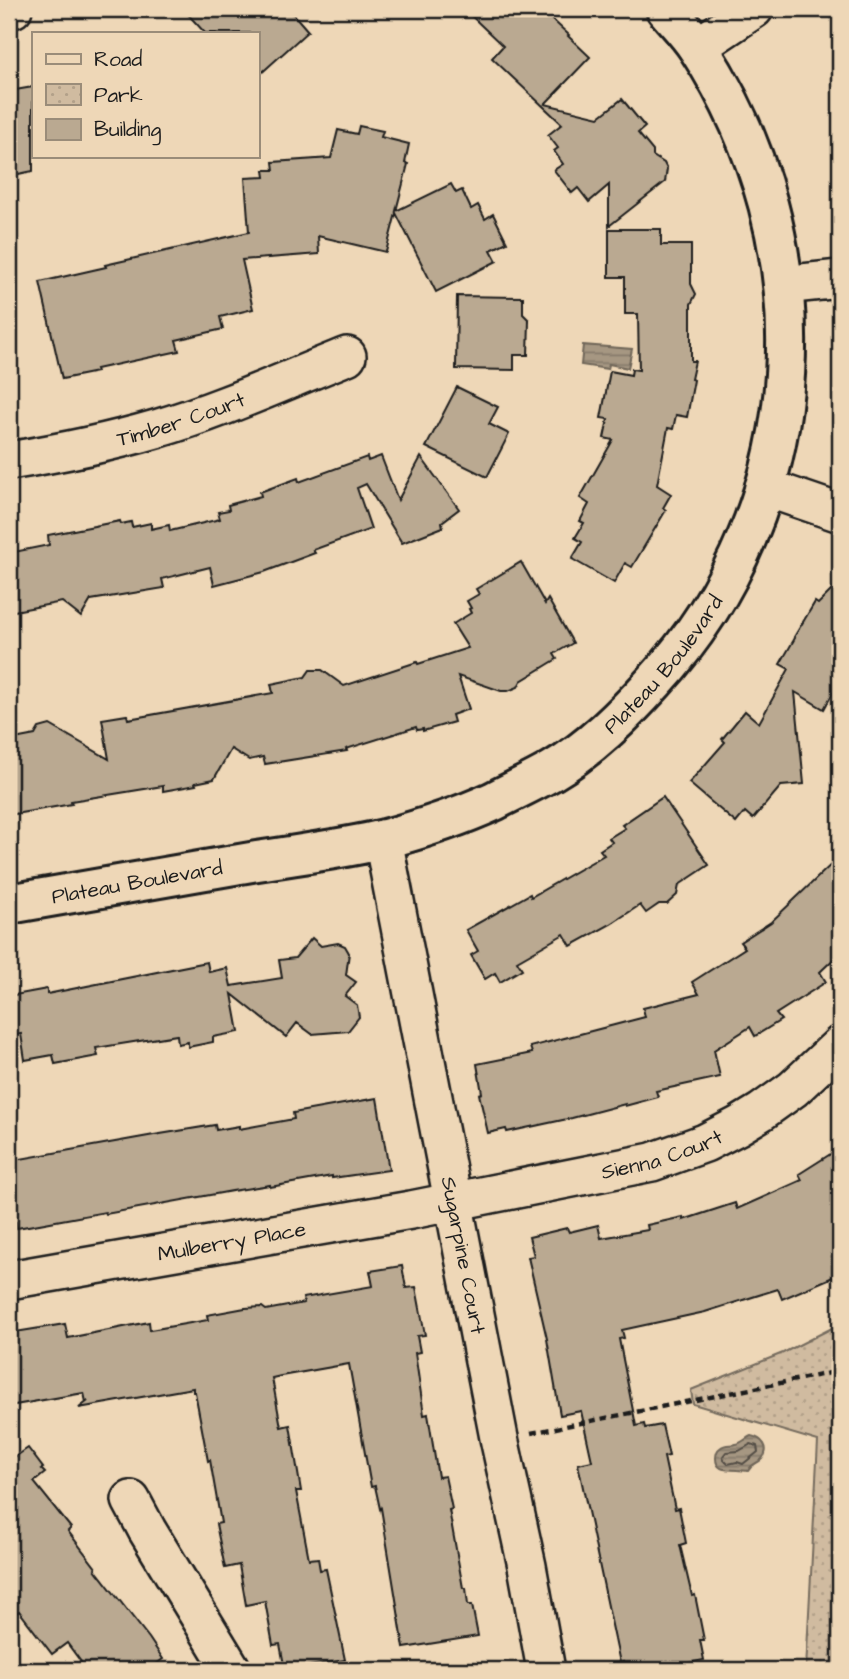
<svg xmlns="http://www.w3.org/2000/svg" width="849" height="1679" font-family="'Architects Daughter',sans-serif">
<defs>
<pattern id="park-dots" width="8" height="8" patternUnits="userSpaceOnUse" patternTransform="scale(1.75)"><rect width="8" height="8" fill="#d0bba0"/><path d="M2 2h.1M6 6h.1" fill="none" stroke="#b2a089" stroke-width="1.8" stroke-linecap="round"/></pattern>
<pattern id="water-rules" width="6" height="5" patternUnits="userSpaceOnUse" patternTransform="scale(1.75)"><rect width="6" height="5" fill="#a69782"/><path d="M0 2.5h6" fill="none" stroke="#867a6a"/></pattern>
</defs>
<rect width="100%" height="100%" fill="#eed7b7"/>
<filter id="ink" filterUnits="userSpaceOnUse"><feTurbulence type="fractalNoise" baseFrequency=".0143" numOctaves="2"/><feDisplacementMap in="SourceGraphic" scale="14" xChannelSelector="R" yChannelSelector="G"/><feConvolveMatrix kernelMatrix="1 2 1 2 8 2 1 2 1" color-interpolation-filters="sRGB"/></filter>
<g filter="url(#ink)">
<polygon fill="url(#park-dots)" stroke="#766c5e" stroke-width="2" points="840,1324 840,1670 806,1670 818,1441 693,1404 691,1390 783,1353"/>
<g fill="url(#water-rules)" stroke="#6f6659" stroke-width="2">
<polygon points="583,345 632,349 628,368 609,364 608,369 581,365"/>
<path d="M751,1436C762,1438 771,1448 762,1459C756,1465 753,1462 748,1471C745,1471 741,1470 737,1470C729,1469 716,1472 716,1458C716,1454 717,1450 720,1448C726,1443 730,1446 736,1444C742,1443 746,1438 751,1436Z"/>
</g>
<g fill="none" stroke-linecap="round" stroke-linejoin="round">
<polygon stroke="#534d45" stroke-width="2" points="751,1444 757,1446 758,1452 743,1464 737,1462 728,1464 724,1460 723,1456 726,1452 739,1451"/>
</g>
<g fill="#baa991" stroke="#1c1c1c" stroke-width="2">
<polygon points="183,9 289,9 308,31 257,77 257,33 205,33"/>
<polygon points="464,9 541,9 569,35 568,36 590,57 545,104 599,117 622,99 645,127 638,133 653,151 653,156 664,163 667,169 665,182 609,226 609,185 589,202 578,188 572,193 554,170 563,164 554,151 558,148 548,135 562,124 492,58 503,46"/>
<polygon points="33,87 33,171 9,176 9,91"/>
<polygon points="359,126 383,131 381,137 409,144 405,163 408,164 396,211 451,184 456,193 462,190 471,209 478,205 485,219 493,214 507,242 491,250 497,261 436,292 396,213 386,252 318,236 319,254 242,260 253,309 220,317 223,329 176,340 179,351 96,369 97,372 62,379 40,282 106,267 105,265 249,232 245,178 265,177 264,170 274,170 273,162 331,158 338,130 357,134"/>
<polygon points="609,229 661,229 661,245 691,245 691,284 696,294 691,304 691,361 695,361 691,379 694,380 687,417 676,415 673,429 668,428 657,485 671,494 663,508 666,510 632,567 625,563 614,583 572,559 582,542 575,538 584,523 580,521 589,504 580,498 613,440 604,438 608,419 601,418 610,371 631,375 632,369 639,370 638,314 625,314 625,277 609,277"/>
<polygon points="457,296 523,297 523,314 529,320 528,355 514,355 514,370 456,369"/>
<polygon points="457,387 498,407 489,424 509,434 487,477 426,447"/>
<polygon points="381,456 398,500 421,457 459,509 442,522 443,527 402,543 366,484 357,488 371,529 313,550 315,553 264,572 214,585 210,567 162,579 164,588 91,600 81,617 62,602 9,612 9,553 49,545 48,535 120,521 121,524 131,522 132,527 151,523 151,529 169,525 170,531 220,519 218,512 229,510 228,505 261,496 260,492 298,478 299,482 367,457 368,461"/>
<polygon points="521,562 545,604 548,599 573,643 554,654 557,659 521,681 518,687 508,691 501,691 458,676 469,709 452,715 454,722 423,731 423,729 417,730 416,727 346,749 347,751 265,764 263,757 249,760 231,749 214,779 195,783 196,785 163,791 163,786 71,801 72,804 9,815 9,740 35,735 39,728 50,725 109,759 102,719 127,715 128,719 273,693 271,684 305,677 310,670 322,670 344,686 417,662 418,664 468,648 453,624 471,613 469,609 471,608 467,601 479,594 476,589"/>
<polygon points="840,582 840,680 824,709 795,692 804,784 781,786 753,819 745,812 736,823 689,783 725,742 722,739 745,711 759,723 789,669 780,664 795,638 794,637 815,602 818,604"/>
<polygon points="663,797 709,865 679,885 677,895 667,904 659,904 646,913 640,905 611,924 571,946 564,934 517,961 522,969 500,982 495,973 485,979 471,955 478,951 466,930 530,894 531,897 604,855 600,850 612,842 609,838 625,828 622,825"/>
<polygon points="840,856 840,953 820,972 826,982 776,1014 781,1020 755,1036 750,1027 714,1050 720,1077 656,1091 658,1097 625,1106 625,1104 572,1118 507,1132 506,1129 488,1133 479,1094 482,1093 477,1064 532,1053 530,1047 645,1017 643,1008 699,994 692,982 745,948 740,942 771,922"/>
<polygon points="312,938 321,946 338,943 345,946 349,953 346,975 356,982 345,996 357,1005 359,1017 348,1031 312,1034 297,1023 286,1037 232,994 239,1032 213,1037 213,1042 188,1047 188,1042 178,1044 177,1035 96,1048 98,1056 55,1064 53,1055 25,1060 21,1034 9,1036 9,996 47,989 47,994 207,962 209,972 227,968 231,986 282,978 279,960 295,958"/>
<polygon points="377,1098 389,1170 332,1178 332,1176 270,1187 270,1185 232,1191 106,1214 105,1212 17,1228 16,1222 9,1223 9,1161 154,1135 215,1125 216,1130 239,1126 239,1129 294,1119 293,1113"/>
<polygon points="840,1148 840,1274 782,1299 778,1289 705,1312 622,1330 624,1338 619,1339 636,1426 644,1424 645,1428 662,1425 669,1456 664,1457 675,1509 679,1508 686,1543 680,1545 692,1596 695,1595 704,1640 700,1640 704,1660 651,1670 624,1670 623,1662 620,1663 578,1464 592,1461 581,1411 560,1415 547,1339 528,1257 534,1256 529,1237 567,1228 569,1232 598,1225 601,1238 648,1230 647,1225 683,1217 683,1220 735,1203 737,1209 802,1180 799,1174"/>
<polygon points="402,1266 406,1288 416,1287 425,1335 417,1336 420,1352 415,1353 424,1415 428,1414 438,1477 445,1476 452,1509 449,1510 463,1588 466,1588 468,1605 472,1605 478,1636 404,1648 381,1508 380,1509 375,1486 371,1487 349,1364 281,1376 272,1378 281,1427 290,1425 301,1491 296,1491 309,1559 318,1558 320,1570 326,1569 345,1660 285,1670 280,1644 273,1645 265,1601 246,1605 239,1565 225,1568 216,1524 221,1523 210,1460 208,1461 195,1392 193,1392 193,1388 79,1408 88,1401 86,1402 84,1393 9,1406 9,1333 65,1324 68,1338 149,1322 150,1330 208,1320 207,1315 245,1308 262,1307 266,1310 304,1303 303,1298 373,1286 370,1271"/>
<polygon points="28,1448 43,1468 41,1469 45,1473 34,1482 71,1528 68,1531 96,1568 95,1569 149,1638 163,1659 148,1670 87,1670 67,1643 52,1654 19,1611 9,1619 9,1449 15,1457"/>
</g>
<g fill="none" stroke-linecap="round" stroke-linejoin="round">
<defs>
<g id="minor">
<polyline points="9,10 13,9"/>
<polyline points="697,47 754,9"/>
<polyline points="783,285 840,279"/>
<path id="s1" d="M9,461C58,453 108,443 156,429C221,410 284,381 347,356"/>
<polyline points="764,487 840,513"/>
<path id="s2" d="M383,839L499,1438L527,1566L546,1670"/>
<path id="s3" d="M9,1280L411,1210L652,1162L705,1143L738,1126L761,1112L793,1089L840,1045"/>
<polyline points="131,1500 147,1530 232,1670"/>
</g>
<g id="tertiary">
<path id="s4" d="M9,904C92,890 174,875 257,861C300,854 343,849 385,839C422,829 459,817 494,801C513,791 533,782 552,771C591,748 624,715 654,682C816,506 827,245 698,48C689,34 677,22 666,9"/>
</g>
</defs>
<use href="#minor" stroke="#1c1c1c" stroke-width="42"/>
<use href="#tertiary" stroke="#1c1c1c" stroke-width="44"/>
<polyline stroke="#1c1c1c" stroke-width="4.5" stroke-dasharray="7 5" stroke-linecap="butt" points="531,1433 840,1371"/>
<use href="#minor" stroke="#eed7b7" stroke-width="37"/>
<use href="#tertiary" stroke="#eed7b7" stroke-width="38"/>
</g>
</g>
<g text-anchor="middle" stroke-width="7" stroke-linejoin="round" paint-order="stroke">
<g font-size="21" fill="#1c1c1c" stroke="#eed7b7">
<text dy="7" stroke="none"><textPath href="#s1" startOffset="177">Timber Court</textPath></text>
<text dy="7" stroke="none"><textPath href="#s4" startOffset="718">Plateau Boulevard</textPath></text>
<text dy="7" stroke="none"><textPath href="#s4" startOffset="130">Plateau Boulevard</textPath></text>
<text dy="7" stroke="none"><textPath href="#s3" startOffset="665">Sienna Court</textPath></text>
<text dy="7" stroke="none"><textPath href="#s3" startOffset="226">Mulberry Place</textPath></text>
<text dy="7" stroke="none"><textPath href="#s2" startOffset="424">Sugarpine Court</textPath></text>
</g>
</g>
<rect width="849" height="1679" fill="none" stroke="#eed7b7" stroke-width="35"/>
<rect x="18" y="18" width="814" height="1644" fill="none" stroke="#1c1c1c" stroke-width="2.5" filter="url(#ink)"/>
<rect x="32" y="32" width="228" height="126" fill="#eed7b7" stroke="#9a8c79" stroke-width="2"/>
<rect x="46" y="54" width="35" height="10" fill="#eed7b7" stroke="#9a8c79" stroke-width="2"/>
<text x="94" y="66" font-size="21" fill="#1c1c1c">Road</text>
<rect x="46" y="84" width="35" height="21" fill="url(#park-dots)" stroke="#9a8c79" stroke-width="2"/>
<text x="94" y="102" font-size="21" fill="#1c1c1c">Park</text>
<rect x="46" y="119" width="35" height="21" fill="#baa991" stroke="#9a8c79" stroke-width="2"/>
<text x="94" y="136" font-size="21" fill="#1c1c1c">Building</text>
</svg>
